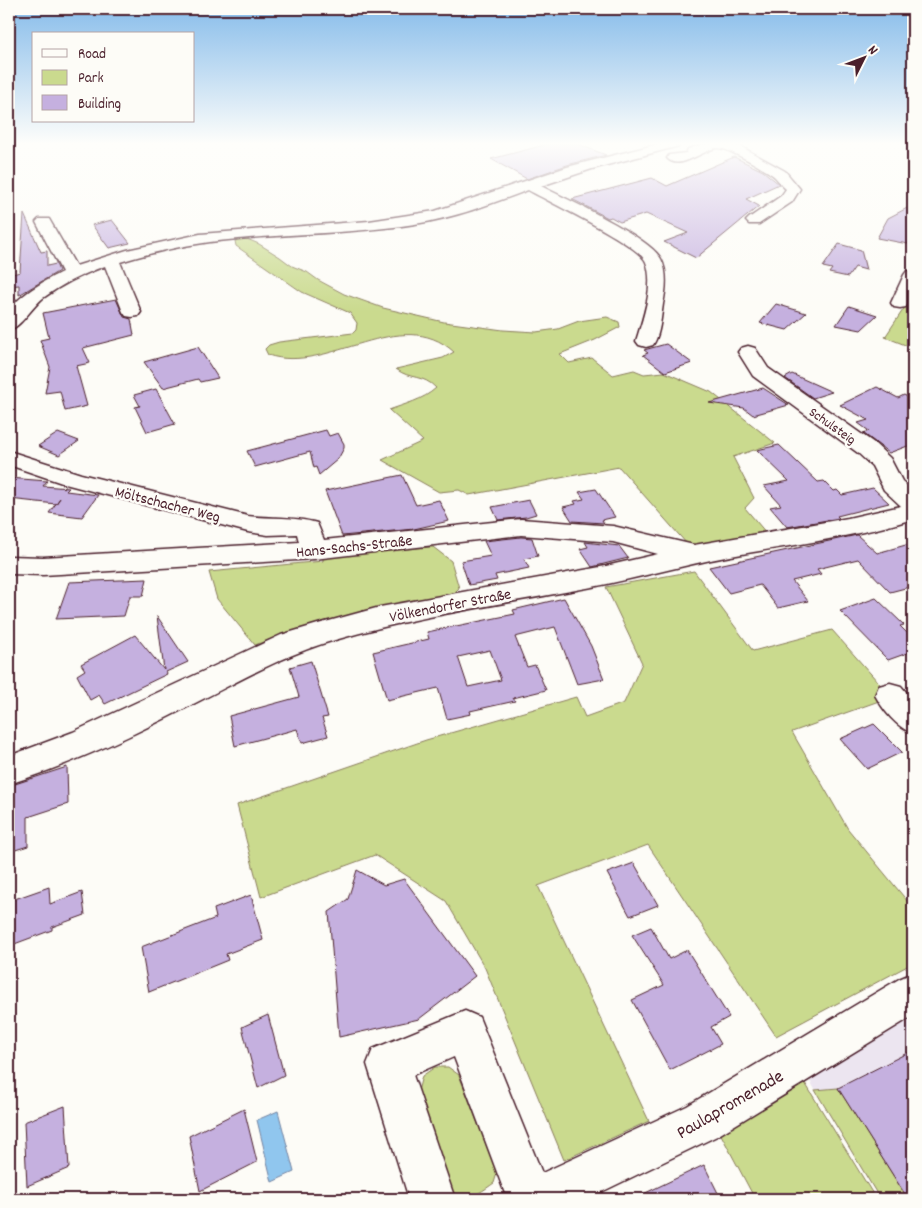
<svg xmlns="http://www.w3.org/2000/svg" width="922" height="1208" font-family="Dekko,sans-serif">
<rect width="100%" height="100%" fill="#fdfcf7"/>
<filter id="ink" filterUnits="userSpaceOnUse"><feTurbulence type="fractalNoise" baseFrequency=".02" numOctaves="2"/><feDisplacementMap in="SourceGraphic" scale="10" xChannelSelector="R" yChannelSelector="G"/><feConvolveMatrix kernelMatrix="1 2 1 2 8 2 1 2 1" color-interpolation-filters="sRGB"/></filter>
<g filter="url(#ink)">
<polygon fill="#ece5f0" points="913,1006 913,1199 880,1199 804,1071"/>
<g fill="#cada8e" stroke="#8a7c5c">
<path d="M240,239H247L259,244L280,257L292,266L307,272L318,280L344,294L383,308L444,322L503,330L536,332L558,329L579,321L607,317L619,322L620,327L595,340L560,354L569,363L592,358L613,375L634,370L644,374L664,372L711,392L775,443L733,457L754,498L745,508L767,534L710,546L687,544L619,467L469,495L459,490L439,492L382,460L423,441L389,410C405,404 423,400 436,388C423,374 410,380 396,369L443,358L454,352C401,303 328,375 268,355L265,349L269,345L279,342L353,333L356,330L357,323L350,313L302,292L236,246L235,241Z"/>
<polygon points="913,295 913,348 885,337"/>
<path d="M433,547L451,561L459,588L454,593C386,606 319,620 255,645L217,599L209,572L323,561V554Z"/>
<polygon points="694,571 753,651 832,630 886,691 879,701 792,732 848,829 913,908 913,963 776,1036 648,845 538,886 649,1121 564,1160 485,968 446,901 375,855 261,897 237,805 426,740 576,697 585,717 624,703 642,663 606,587"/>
<path d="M435,1067H448L459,1075L497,1173L494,1183C484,1190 473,1198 461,1199L451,1190L418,1091L422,1076Z"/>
<polygon points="805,1083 876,1199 755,1199 717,1127"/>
<polygon points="838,1088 908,1199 880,1199 815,1090"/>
</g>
<polygon fill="#90c6ee" stroke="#7483a0" points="278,1111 294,1172 272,1182 257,1120"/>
<g fill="#c5b0df" stroke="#4a1f2b" fill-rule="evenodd">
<polygon points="552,143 575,143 606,155 567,165 527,179 491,159"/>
<polygon points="734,157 763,171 779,184 746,199 759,206 696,258 664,242 688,233 646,214 620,222 611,217 608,218 572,199 652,178 667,186"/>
<polygon points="913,205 913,233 908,244 877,238 888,218"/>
<polygon points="24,214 41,252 47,251 47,266 56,264 59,271 19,295 19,285 9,286 9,275 20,272"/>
<polygon points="112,220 130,243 109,248 92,225"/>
<polygon points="839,244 861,250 866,270 855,267 848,277 829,273 832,269 823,267"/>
<polygon points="116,299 124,317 131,319 134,335 83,348 90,363 76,366 87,406 65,411 60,391 45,393 50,367 40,340 49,338 43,313"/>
<polygon points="776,304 806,313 787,330 760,323"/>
<polygon points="849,306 877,315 861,330 836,325"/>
<polygon points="666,344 692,363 665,372 643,355 648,353 644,350"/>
<polygon points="198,347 218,378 200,382 198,379 163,388 144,362"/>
<polygon points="792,374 832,392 813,398 785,378"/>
<polygon points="877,387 898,398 904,395 913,400 913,444 889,453 863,433 869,431 858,423 868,420 840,405"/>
<polygon points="763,388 789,405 753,415 744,408 709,403"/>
<polygon points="156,389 175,424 147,432 135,407 140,406 134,395"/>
<polygon points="326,430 329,436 338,433 344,444 344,448 338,459 319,475 316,467 314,468 310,452 255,467 247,451"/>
<polygon points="58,433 79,441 59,455 38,446"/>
<polygon points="779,445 818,482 824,481 834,491 837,490 842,495 873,488 889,503 837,516 839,518 787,527 770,507 781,505 764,486 789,481 757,450"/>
<polygon points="402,475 416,505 439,500 449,521 414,529 342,536 325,491"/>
<polygon points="9,478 47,481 43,486 69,488 66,491 98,495 82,517 49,513 60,498 56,504 9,499"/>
<polygon points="596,489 615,517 602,520 604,523 572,521 563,507 576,504 574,501 584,499 579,492"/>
<polygon points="529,500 536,514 526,517 498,520 492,507"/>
<polygon points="857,535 877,553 913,543 913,586 890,592 858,559 817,569 821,574 792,581 808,601 778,608 760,585 729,593 709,567"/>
<polygon points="521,537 532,538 538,556 524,559 529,568 495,575 497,580 469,585 461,561 491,556 484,541"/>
<polygon points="585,542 619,546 628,558 592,567 580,549 588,547"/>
<polygon points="147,579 143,596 130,596 124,616 56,619 69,582"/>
<path d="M564,598L591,646L604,679L577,684L555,627L515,637L527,667L535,665L546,690L513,698L515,701L470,711L471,714L447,719L438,688L387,700L373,652L429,639L427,632L515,614L513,610ZM490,650L501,680L468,687L458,657Z"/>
<polygon points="876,598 904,625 900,626 913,639 913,651 888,660 840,611"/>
<polygon points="157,616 188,662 166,672 167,674 105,704 99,695 90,700 77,675 85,670 81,664 135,635 164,670"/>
<polygon points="311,661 328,717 322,718 328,736 302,743 297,729 235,746 229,716 299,697 290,667"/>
<polygon points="874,724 902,752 867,769 840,739"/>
<polygon points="67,767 68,804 28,817 28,846 9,852 9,786"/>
<polygon points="634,863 658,905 630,916 607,873"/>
<polygon points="357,870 384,885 404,879 475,976 419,1019 339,1037 329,912 348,899"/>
<polygon points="49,887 50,904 82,892 85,915 52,927 52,930 9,946 9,901"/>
<polygon points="251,895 263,940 226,954 228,960 149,992 141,947 216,918 214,909"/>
<polygon points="651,927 669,959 687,950 729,1017 711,1027 721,1044 670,1070 632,1000 664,985 632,935"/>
<polygon points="268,1015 284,1075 258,1088 242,1027"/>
<polygon points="913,1050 913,1199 908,1199 838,1088"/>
<polygon points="65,1106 69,1168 27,1186 24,1122"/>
<polygon points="244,1109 257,1162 200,1191 189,1136"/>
<polygon points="704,1165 721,1199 633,1199"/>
</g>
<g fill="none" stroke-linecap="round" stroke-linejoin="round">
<defs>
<g id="minor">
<path d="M662,143H681L679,146L592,169L541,186C566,199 650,237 661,259C668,272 666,290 663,304C661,317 660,335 653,345L646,347L639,345L636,341C643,318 655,285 646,262C639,244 549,202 528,190C491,204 454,218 415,224C347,235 278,233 210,242C180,246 150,253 120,262L141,312L138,316L132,317L126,316L123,312L105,266C83,274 62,284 43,298C32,307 21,327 9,330C9,325 8,318 9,313C12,299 49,278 62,272L36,222L39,219H49L76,266L127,250L200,234L369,221L435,211L567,167Z"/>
<path d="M707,143H727L740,146L785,171L800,189L792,202L759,224H749L746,221L749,218L781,196L786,189C782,186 779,181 775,177C767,170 727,147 717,148C704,149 679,172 667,158L669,155L686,153L688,149Z"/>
<path d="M913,270C914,283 914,295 906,307L900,308L894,307L891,303L904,275L907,271Z"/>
<path d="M748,346L755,348L768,368L874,443L890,458L902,481L913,491V519C855,537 791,545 731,556C683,565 635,579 587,588C503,604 417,616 335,640C289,653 248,676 205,698C142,731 76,763 9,784V756L73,732L281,635L318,624L380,607L606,566L658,554L613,542L521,535L314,559L43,575L9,574V556L43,557L299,542L297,534L268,535L248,532L65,484L9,465V451L81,474L248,516C271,519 294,516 317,523L324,540L521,519L613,526L694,545L848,518L901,506L884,490L872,466L858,453L753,376L738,352L741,348Z"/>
<path d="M890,683L901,686L913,700V733C897,728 883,710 875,695L879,686Z"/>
<polygon points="913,973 913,1016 717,1136 587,1199 507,1199 454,1057 413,1075 455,1199 409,1199 367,1064 373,1049 465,1011 479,1017 542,1173 687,1106 899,979"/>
</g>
</defs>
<use href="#minor" stroke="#4a1f2b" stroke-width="3"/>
<use href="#minor" fill="#fdfcf7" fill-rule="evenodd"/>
</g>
</g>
<linearGradient id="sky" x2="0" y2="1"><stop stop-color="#85bbea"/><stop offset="0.46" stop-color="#fefefb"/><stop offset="1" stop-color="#fefefb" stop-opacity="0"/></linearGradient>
<rect width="922" height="312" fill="url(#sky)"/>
<g text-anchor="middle" stroke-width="5" stroke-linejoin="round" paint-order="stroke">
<g font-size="14" fill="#4a1f2b" stroke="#fdfcf7">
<text transform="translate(833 425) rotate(35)" y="5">Schulsteig</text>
</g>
<g font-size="16" fill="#4a1f2b" stroke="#fdfcf7">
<text transform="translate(168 503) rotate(14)" y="6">Möltschacher Weg</text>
<text transform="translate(354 545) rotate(-6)" y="6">Hans-Sachs-Straße</text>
<text transform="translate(450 604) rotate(-11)" y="6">Völkendorfer Straße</text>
</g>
<g font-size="19" fill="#4a1f2b" stroke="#fdfcf7">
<text transform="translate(729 1103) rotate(-30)" y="7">Paulapromenade</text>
</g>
</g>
<rect width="922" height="1208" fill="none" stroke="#fdfcf7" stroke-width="30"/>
<rect x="15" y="15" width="892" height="1178" fill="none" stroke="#4a1f2b" stroke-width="2" filter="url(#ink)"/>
<rect x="32" y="32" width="162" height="90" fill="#fdfcf7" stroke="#b5a4a5"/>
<rect x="42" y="49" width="25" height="8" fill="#fdfcf7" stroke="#b5a4a5"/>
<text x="78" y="58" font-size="15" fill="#4a1f2b">Road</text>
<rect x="42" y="70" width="25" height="15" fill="#cada8e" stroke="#b5a4a5"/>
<text x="78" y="82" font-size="15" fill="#4a1f2b">Park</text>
<rect x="42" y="95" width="25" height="15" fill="#c5b0df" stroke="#b5a4a5"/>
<text x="78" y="108" font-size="15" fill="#4a1f2b">Building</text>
<g transform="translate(864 58) rotate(48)" stroke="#fdfcf7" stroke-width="4" paint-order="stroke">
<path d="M0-4L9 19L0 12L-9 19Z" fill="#4a1f2b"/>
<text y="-8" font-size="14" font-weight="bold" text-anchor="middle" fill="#4a1f2b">N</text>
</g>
</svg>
